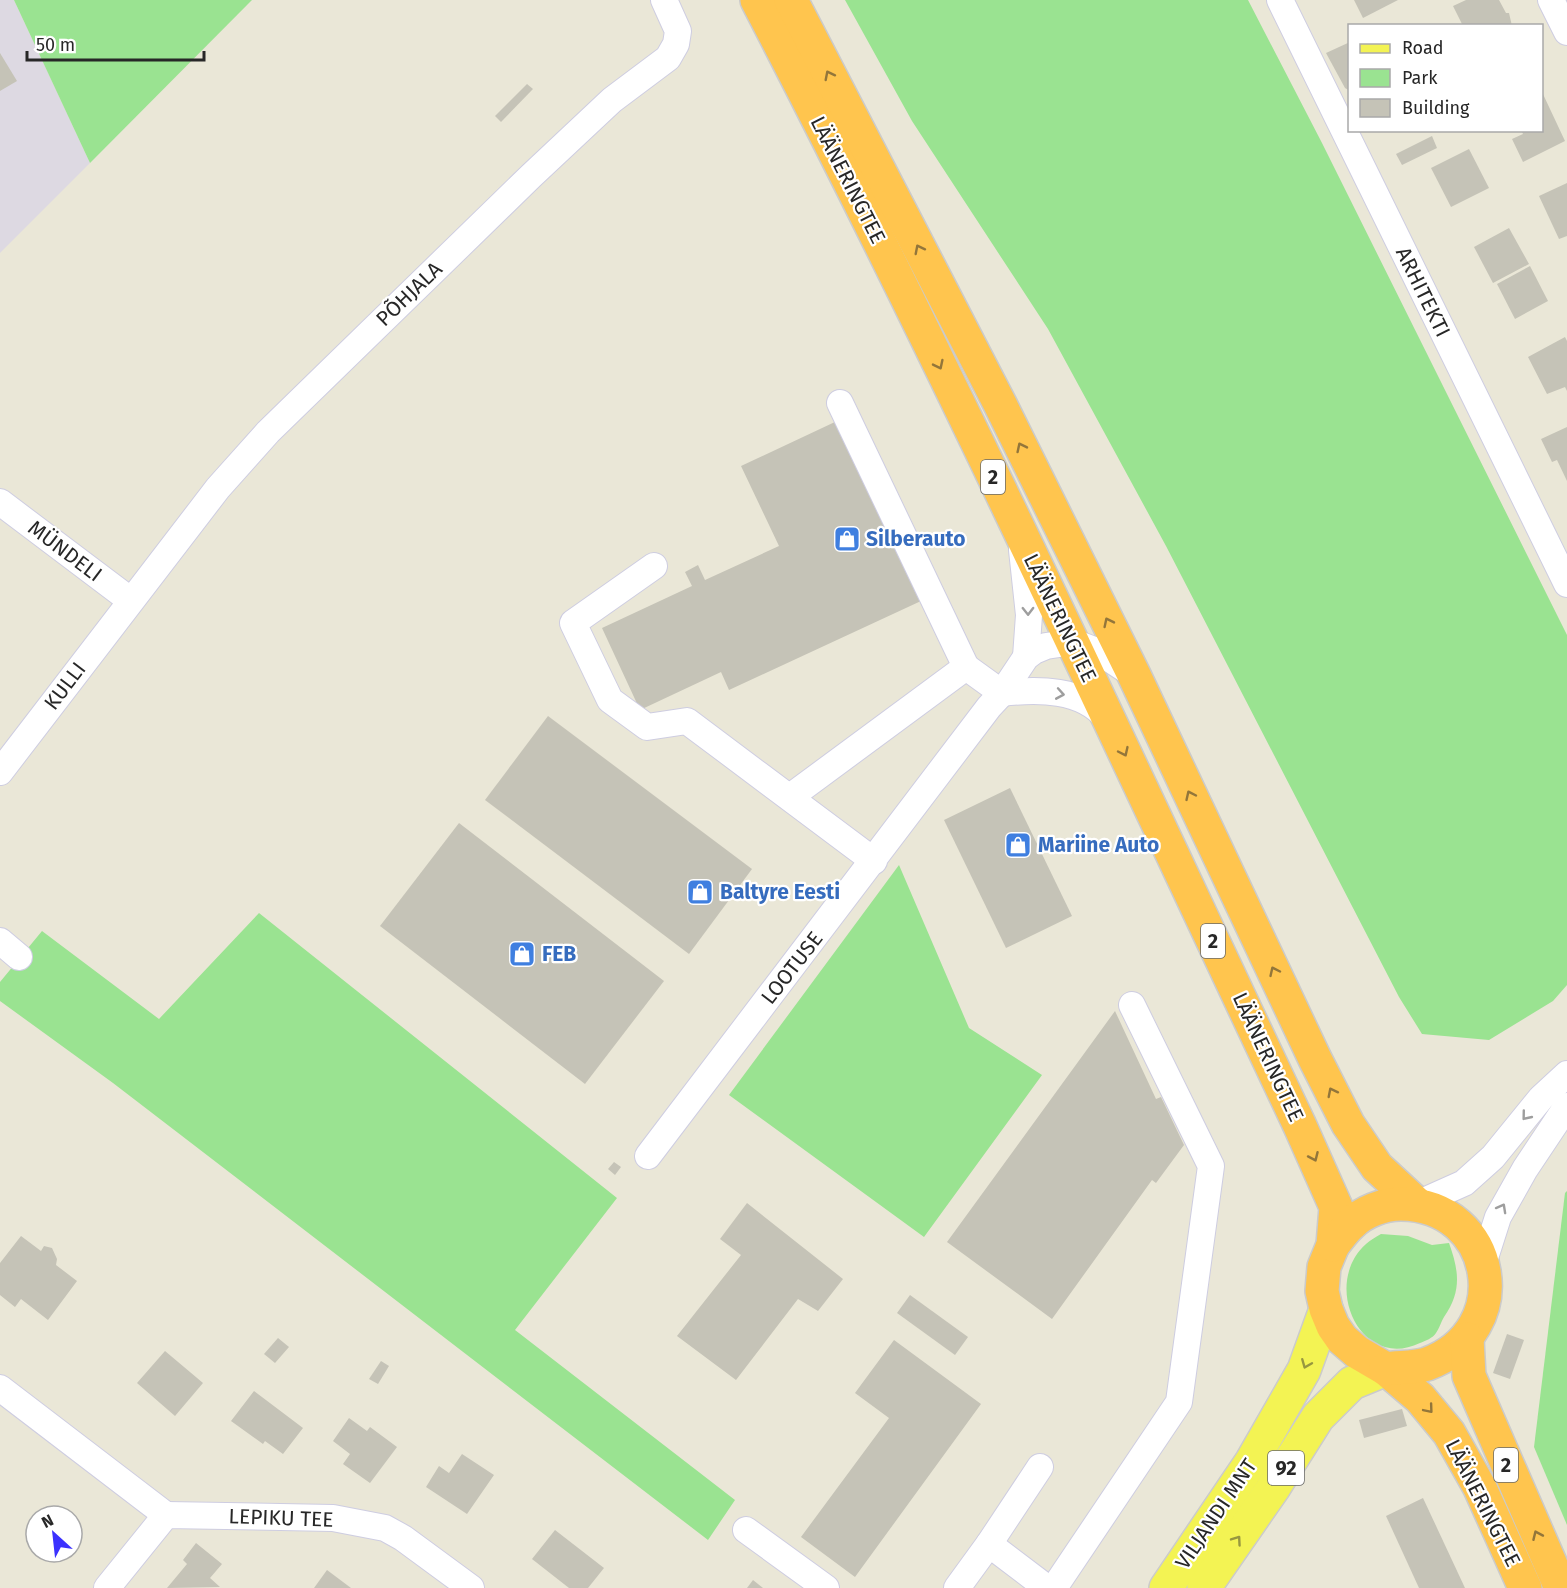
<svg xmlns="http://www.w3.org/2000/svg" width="1567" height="1588" font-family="'Fira Sans',sans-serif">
<rect width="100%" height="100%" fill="#eae7d7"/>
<polygon fill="#ddd9e2" points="0,0 14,0 90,163 0,253"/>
<g fill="#9ae391">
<polygon points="14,0 252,0 90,163"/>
<polygon points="845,0 1248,0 1322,143 1567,635 1567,985 1553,1001 1489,1040 1422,1034 1399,997 1166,546 1048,329 912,121"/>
<polygon points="899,865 969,1028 1042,1075 924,1237 729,1095"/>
<polygon points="259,913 617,1198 515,1330 735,1500 708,1540 113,1083 0,1001 0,982 42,931 159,1019"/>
<polygon points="1567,1191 1567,1525 1534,1447 1565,1193"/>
<path d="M1381,1234L1408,1236L1432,1245L1449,1243C1459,1271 1462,1291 1444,1317C1441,1322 1439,1329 1436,1333C1433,1338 1425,1341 1420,1343C1360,1372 1321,1284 1366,1244C1370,1240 1376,1237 1381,1234Z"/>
</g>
<g fill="#c5c3b7">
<polygon points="1354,0 1398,0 1363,18"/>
<polygon points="1466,0 1499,0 1506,13 1509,13 1512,26 1463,26 1453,6"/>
<polygon points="1350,42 1350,91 1345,88 1326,53"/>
<polygon points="0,53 17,81 0,91"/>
<polygon points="527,84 533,89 501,122 495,116"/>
<polygon points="1542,92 1565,141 1523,162 1512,139 1523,134 1521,130 1542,130"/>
<polygon points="1432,136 1437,148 1402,165 1396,154"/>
<polygon points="1469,149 1489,188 1451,207 1431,168"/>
<polygon points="1567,183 1567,236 1559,239 1539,196"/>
<polygon points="1509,228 1529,264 1493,283 1474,247"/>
<polygon points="1530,266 1548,301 1515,319 1497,284"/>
<polygon points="1565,337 1567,341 1567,391 1565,387 1547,394 1528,357"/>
<polygon points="837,421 921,601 729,690 721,672 640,710 602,628 692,586 685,572 698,565 705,580 779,546 741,466"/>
<polygon points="1567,427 1567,481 1557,460 1552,462 1541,439"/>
<polygon points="548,716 752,869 689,954 485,800"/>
<polygon points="1010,788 1072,916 1006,948 944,820"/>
<polygon points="459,823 664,981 585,1084 380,926"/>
<polygon points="1115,1011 1156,1099 1161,1097 1184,1145 1156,1183 1152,1180 1052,1319 947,1242"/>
<polygon points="614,1162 621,1167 615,1175 608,1169"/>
<polygon points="747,1203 843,1279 818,1311 798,1299 736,1380 677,1336 741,1255 720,1239"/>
<polygon points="21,1236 41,1251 44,1246 52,1248 57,1259 56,1265 77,1281 48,1320 21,1299 15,1307 0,1295 0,1263"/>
<polygon points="910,1295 968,1337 955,1355 897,1313"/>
<polygon points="1507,1334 1524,1340 1510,1379 1493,1373"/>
<polygon points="278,1338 289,1347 275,1363 264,1354"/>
<polygon points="894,1340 981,1404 855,1577 801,1537 889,1418 855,1393"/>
<polygon points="165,1351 203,1383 175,1416 137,1383"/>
<polygon points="381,1361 389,1366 378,1384 369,1379"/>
<polygon points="254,1391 303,1428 283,1454 265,1441 263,1444 231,1421"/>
<polygon points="1402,1409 1407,1426 1364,1438 1359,1420"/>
<polygon points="349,1418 367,1431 370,1427 397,1447 370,1483 343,1464 350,1454 333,1441"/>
<polygon points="462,1454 494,1475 467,1514 426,1487 439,1466 449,1473"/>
<polygon points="1423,1498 1465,1588 1419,1588 1386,1516"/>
<polygon points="555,1530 604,1568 588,1588 569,1588 532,1559"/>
<polygon points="196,1543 222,1564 210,1578 220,1587 167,1588 187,1564 183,1560"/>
<polygon points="327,1570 351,1588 314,1588"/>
<polygon points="753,1580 763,1588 747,1588"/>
</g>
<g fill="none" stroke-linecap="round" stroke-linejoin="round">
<defs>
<g id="minor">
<polyline points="1280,0 1567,584"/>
<polyline points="1551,0 1567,32"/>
<polyline points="0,502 130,600"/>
<polyline points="1022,550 1029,615 1026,657"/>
<polyline points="654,566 573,623 610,700 647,727 687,721 874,861"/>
<polyline points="966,667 1002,693"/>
<path d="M1002,693C1037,689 1083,688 1107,719"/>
<polyline points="0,772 218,488 268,432 531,176 612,100 668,58 676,44 678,31 664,0"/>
<polyline points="790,797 966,667 840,403"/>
<polyline points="0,941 19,957"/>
<polyline points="648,1156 989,707 1002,693 1026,657 1034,651 1046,646 1073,642 1099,652 1134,675"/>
<polyline points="1417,1204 1464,1183 1493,1157 1541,1098 1567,1074"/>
<polyline points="1483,1264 1498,1217 1525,1169 1567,1106"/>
<polyline points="0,1388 166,1515"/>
<polyline points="746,1530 826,1588"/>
<polyline points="989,1544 1040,1467"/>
<polyline points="107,1588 166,1515 333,1518 385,1528 403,1538 471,1588"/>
<polyline points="957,1588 989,1544 1047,1588"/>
<polyline points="1054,1588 1179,1402 1211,1166 1132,1005"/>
</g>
<g id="major">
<polyline points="1166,1588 1252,1461 1304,1370 1326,1309"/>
<polyline points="1204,1588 1274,1487 1318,1417 1352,1383 1386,1369"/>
</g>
<g id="highway">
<path d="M757,0C949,370 1122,749 1300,1126L1336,1207L1333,1245L1324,1267L1322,1291L1326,1309L1333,1326L1342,1339L1357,1352L1386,1369L1420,1398L1449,1433L1480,1488L1525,1588"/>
<polyline points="791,0 1000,404 1134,675 1315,1059 1348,1124 1377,1167 1417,1204"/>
<path d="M1333,1245C1339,1238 1344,1230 1351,1224C1363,1212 1383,1204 1401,1204C1497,1205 1518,1331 1427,1364C1415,1368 1399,1367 1386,1369"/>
<polyline points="1467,1339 1469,1376 1561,1588"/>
</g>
</defs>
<use href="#minor" stroke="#cecde1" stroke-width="28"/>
<use href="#major" stroke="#cbcbcb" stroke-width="36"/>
<use href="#highway" stroke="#cbcbcb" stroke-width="36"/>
<use href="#minor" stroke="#fff" stroke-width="26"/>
<use href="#major" stroke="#f3f353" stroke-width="33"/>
<use href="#highway" stroke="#ffc54e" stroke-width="33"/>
</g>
<defs><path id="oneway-chevron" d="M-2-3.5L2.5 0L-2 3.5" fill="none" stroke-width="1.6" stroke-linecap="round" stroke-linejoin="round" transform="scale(1.5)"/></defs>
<g stroke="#93763a">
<use href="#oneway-chevron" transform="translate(829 75) rotate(-117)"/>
<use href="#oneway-chevron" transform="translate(919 249) rotate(-117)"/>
<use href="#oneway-chevron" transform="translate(939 365) rotate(64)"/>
<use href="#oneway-chevron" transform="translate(1021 447) rotate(-116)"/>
<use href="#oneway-chevron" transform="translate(1108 622) rotate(-116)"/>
<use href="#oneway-chevron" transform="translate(1124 752) rotate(65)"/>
<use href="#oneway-chevron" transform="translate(1190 795) rotate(-115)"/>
<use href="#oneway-chevron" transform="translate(1274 971) rotate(-115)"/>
<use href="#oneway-chevron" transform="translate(1332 1092) rotate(-117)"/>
<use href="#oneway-chevron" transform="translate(1314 1157) rotate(66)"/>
<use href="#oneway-chevron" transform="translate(1429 1409) rotate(50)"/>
<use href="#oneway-chevron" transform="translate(1537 1535) rotate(-114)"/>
</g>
<g stroke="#9e9e9e">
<use href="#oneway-chevron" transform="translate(1028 611) rotate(89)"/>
<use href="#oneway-chevron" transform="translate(1060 694) rotate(10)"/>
<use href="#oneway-chevron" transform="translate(1526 1116) rotate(129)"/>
<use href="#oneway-chevron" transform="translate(1502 1208) rotate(-61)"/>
</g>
<g stroke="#97973f">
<use href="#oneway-chevron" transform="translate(1306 1364) rotate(112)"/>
<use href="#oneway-chevron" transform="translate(1237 1540) rotate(-55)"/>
</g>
<defs>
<symbol id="shop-square" viewBox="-11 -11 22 22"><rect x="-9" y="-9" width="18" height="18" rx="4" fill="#3f7fe0" stroke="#fff"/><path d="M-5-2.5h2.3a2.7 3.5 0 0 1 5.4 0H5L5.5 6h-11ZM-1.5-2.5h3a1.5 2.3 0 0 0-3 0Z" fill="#fff"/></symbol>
</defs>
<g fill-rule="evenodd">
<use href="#shop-square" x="832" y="524" width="30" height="30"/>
<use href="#shop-square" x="1003" y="830" width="30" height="30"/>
<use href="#shop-square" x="685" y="877" width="30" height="30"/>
<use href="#shop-square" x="507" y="939" width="30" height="30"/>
</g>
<g text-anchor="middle" stroke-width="4.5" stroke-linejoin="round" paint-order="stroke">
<g fill="#fff" stroke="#686868" stroke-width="1.5">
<rect x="981" y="460" width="24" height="34" rx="4.5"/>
<rect x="1201" y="924" width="24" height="34" rx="4.5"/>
<rect x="1494" y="1448" width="24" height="34" rx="4.5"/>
<rect x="1268" y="1451" width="36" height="34" rx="4.5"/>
</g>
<g font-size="20" font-weight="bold" fill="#272727">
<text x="993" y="484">2</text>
<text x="1213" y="948">2</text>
<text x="1506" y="1472">2</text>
<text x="1286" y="1475">92</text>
</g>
<g font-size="21" fill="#272727" stroke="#fff">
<text transform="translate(848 180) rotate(63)" y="7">LÄÄNERINGTEE</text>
<text transform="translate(1423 292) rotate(64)" y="7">ARHITEKTI</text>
<text transform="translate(409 294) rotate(-44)" y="7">PÕHJALA</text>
<text transform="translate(65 551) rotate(37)" y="7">MÜNDELI</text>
<text transform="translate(1060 618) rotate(64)" y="7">LÄÄNERINGTEE</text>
<text transform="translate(65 686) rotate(-53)" y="7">KULLI</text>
<text transform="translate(792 968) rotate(-52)" y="7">LOOTUSE</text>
<text transform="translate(1268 1057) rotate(65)" y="7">LÄÄNERINGTEE</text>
<text transform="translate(1483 1503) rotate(63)" y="7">LÄÄNERINGTEE</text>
<text transform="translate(1216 1514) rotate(-56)" y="7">VILJANDI MNT</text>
<text transform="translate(281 1518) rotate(2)" y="7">LEPIKU TEE</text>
</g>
<g font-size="21" font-weight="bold" fill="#366cbe" stroke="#fff" text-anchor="start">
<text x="866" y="546">Silberauto</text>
<text x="1038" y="852">Mariine Auto</text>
<text x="720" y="899">Baltyre Eesti</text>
<text x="542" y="961">FEB</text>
</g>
</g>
<rect x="1348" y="24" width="195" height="108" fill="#ffffff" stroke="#a9a9a9" stroke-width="1.5"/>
<rect x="1360" y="44" width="30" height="9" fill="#f3f353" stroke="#a9a9a9" stroke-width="1.5"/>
<text x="1402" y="54" font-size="18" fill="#272727">Road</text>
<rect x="1360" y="69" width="30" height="18" fill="#9ae391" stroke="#a9a9a9" stroke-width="1.5"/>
<text x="1402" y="84" font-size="18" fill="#272727">Park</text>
<rect x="1360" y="99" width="30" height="18" fill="#c5c3b7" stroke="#a9a9a9" stroke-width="1.5"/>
<text x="1402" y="114" font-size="18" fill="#272727">Building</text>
<g transform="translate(54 1534) rotate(333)"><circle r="28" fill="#ffffff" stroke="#a9a9a9" stroke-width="1.5"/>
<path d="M0-4.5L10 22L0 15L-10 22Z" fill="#3b31fe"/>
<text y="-9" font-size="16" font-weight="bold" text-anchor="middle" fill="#272727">N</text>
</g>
<path d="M27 51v9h177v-9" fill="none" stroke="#272727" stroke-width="3"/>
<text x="36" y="51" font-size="18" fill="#272727" stroke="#ffffff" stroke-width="4.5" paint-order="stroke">50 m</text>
</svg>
